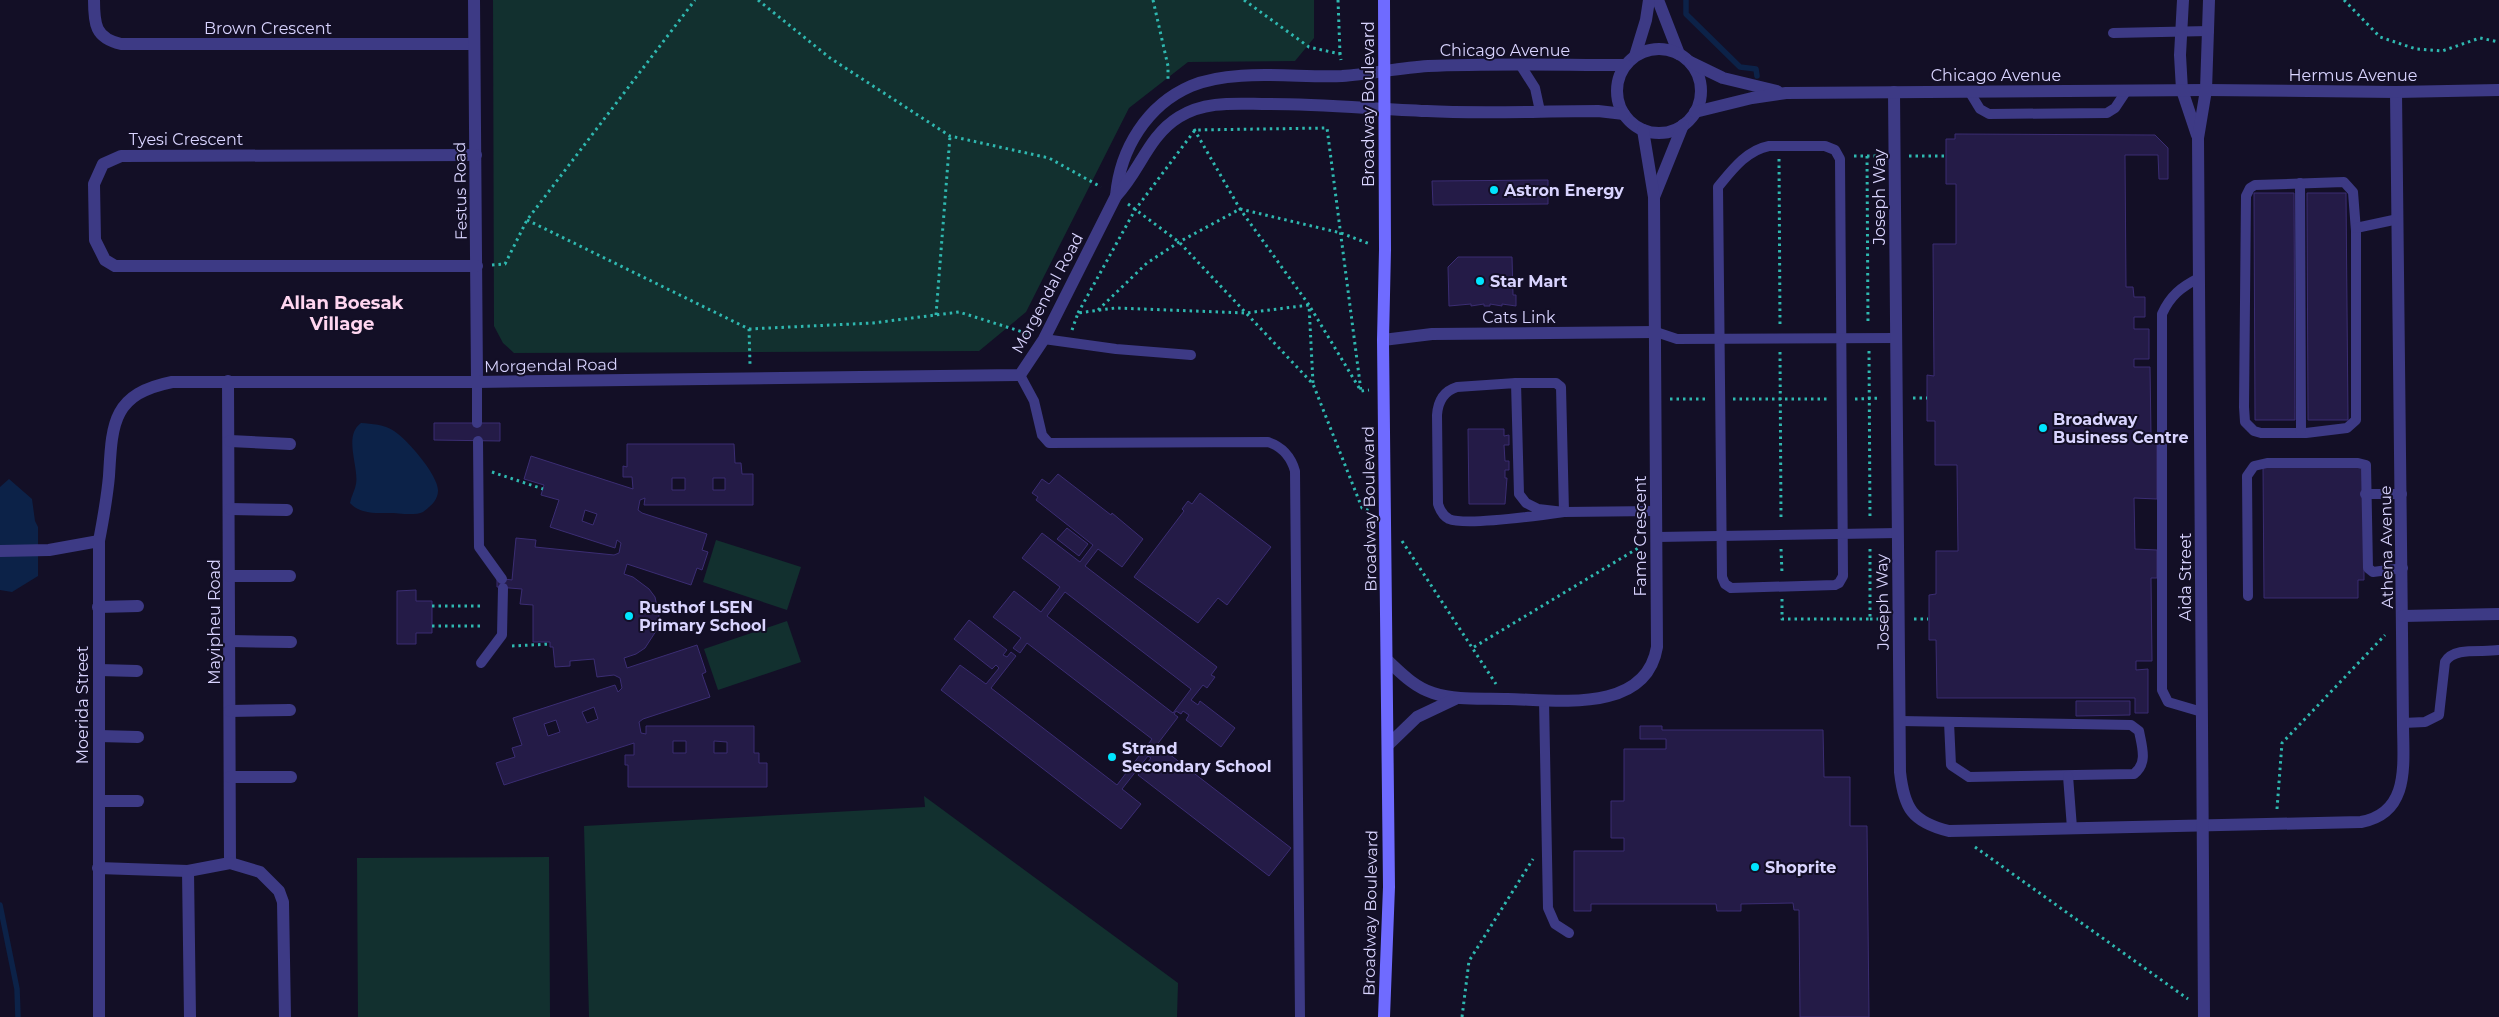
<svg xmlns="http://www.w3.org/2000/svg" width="2499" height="1017" font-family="Montserrat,sans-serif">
<rect width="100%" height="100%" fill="#130f26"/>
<g fill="#12302f">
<polygon points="493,0 1314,0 1314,38 1295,61 1188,62 1129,108 1026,312 979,351 514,353 503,343 494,326"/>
<polygon points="716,540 801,567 787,610 703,582"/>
<polygon points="787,621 801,662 718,690 704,649"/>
<polygon points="924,796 1178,983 1177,1017 589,1017 584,826 925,807"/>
<polygon points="549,857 550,1017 358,1017 357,858"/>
</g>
<g fill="#0c2248">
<path d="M361,423C372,424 384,424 394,431C406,438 439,476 438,491C438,500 430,507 423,512C415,516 398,513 389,513C375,513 360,514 350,503C351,497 355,490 356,484C359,466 343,436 361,423Z"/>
<polygon points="9,479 32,499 35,521 38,527 38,576 12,592 0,590 0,487"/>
</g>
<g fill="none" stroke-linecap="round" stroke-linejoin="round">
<g stroke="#0c2248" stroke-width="5.5">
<polyline points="1686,0 1686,14 1740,67 1756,69 1757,76"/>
<polyline points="0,905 17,989 18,1017"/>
</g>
</g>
<g fill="#241b47" stroke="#3b2d73" fill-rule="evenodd">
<polygon points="1955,134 2155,135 2168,148 2168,179 2159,179 2158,155 2125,155 2126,287 2133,287 2134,297 2145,297 2145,317 2134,317 2134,329 2149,329 2149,359 2134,359 2134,367 2150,367 2151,435 2157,435 2157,499 2134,498 2135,549 2157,550 2157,578 2151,578 2152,661 2136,661 2136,670 2148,669 2148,713 2135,713 2135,698 1937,698 1936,640 1929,640 1929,595 1936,594 1936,551 1958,551 1957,465 1935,465 1935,421 1927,421 1927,375 1934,376 1933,244 1956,244 1956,184 1946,184 1946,139 1955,139"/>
<polygon points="1548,180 1548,204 1433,205 1432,181"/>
<polygon points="2254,193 2294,193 2295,420 2255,420"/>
<polygon points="2307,193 2346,193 2348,420 2308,420"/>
<polygon points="1458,257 1512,257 1513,295 1516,295 1516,306 1502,304 1502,306 1490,304 1490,306 1484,306 1484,304 1471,306 1471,304 1449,306 1448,267"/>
<polygon points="434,423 500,423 500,441 434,440"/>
<polygon points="1468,429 1504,429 1504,436 1509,435 1509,445 1504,445 1505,461 1509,461 1509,470 1505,470 1505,478 1507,478 1505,504 1469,504"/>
<path d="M627,444H734L735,463H741L742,474H753V505H644L645,498L640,500L638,510L642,513L707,534L702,550L708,552L702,570L697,568L691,585L627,564L624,574L633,577L649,589L655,597L659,616L658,628L645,648L636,654L624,658L627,668L697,645L706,672L702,674L710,697L643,719L639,722L641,733L646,734V726H754V753H759V763H767V787H628V765H625V755H634V743L504,785L496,763L515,757L512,748L522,745L513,718L615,685L618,692L622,688L620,678L614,675L597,677L594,659L570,661V666L555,667L553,647H550V642H533V605L520,604L522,589L497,587V578L512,580L516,538L536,540L535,547L614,555L619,553L621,543L617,540L615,548L550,527L559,500L541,495L544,485L524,479L531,456L633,489L632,477H623V466L627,467ZM672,478H685V490H672ZM713,478H725V490H713ZM585,510L597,514L593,525L582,521ZM594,707L598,719L587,723L582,712ZM556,720L560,732L548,736L544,724ZM673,741H686V753H673ZM714,741L727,742V753H714Z"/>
<polygon points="2363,465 2364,580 2358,580 2358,598 2264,598 2263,466"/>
<path d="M1058,474L1111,515L1112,513L1143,539L1122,567L1098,549L1085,566L1217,667L1211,675L1215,677L1207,688L1203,685L1191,700L1198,705L1200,701L1235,728L1221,747L1186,720L1189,715L1183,711L1181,714L1176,711L1174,714L1178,717L1156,746L1159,749L1160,747L1291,848L1269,876L1138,775L1151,758L1148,756L1122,789L1141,804L1121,829L941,690L960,665L986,684L999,668L996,665L992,669L954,639L969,620L1007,650L1003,655L1007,657L1011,652L1016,656L991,688L1117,785L1152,739L1027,643L1020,653L1013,648L1021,638L993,617L1014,591L1041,612L1060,587L1022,558L1042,533L1080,562L1093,545L1036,500L1038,497L1032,493L1042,479L1049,484ZM1065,592L1191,689L1173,713L1047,616Z"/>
<polygon points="1200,493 1271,547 1227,605 1218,598 1198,623 1134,577 1184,511 1182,509 1188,501 1192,504"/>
<polygon points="1067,528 1088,544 1079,556 1057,539"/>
<polygon points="416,590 416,601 432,601 432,633 416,633 416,644 397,644 397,591"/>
<polygon points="2076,701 2130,701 2130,715 2076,716"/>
<polygon points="1640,726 1662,726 1662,730 1823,730 1824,777 1850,777 1850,826 1867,826 1869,1017 1800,1017 1799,910 1794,910 1793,903 1741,904 1741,911 1717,911 1716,904 1591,904 1591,911 1574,911 1574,851 1624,851 1624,838 1611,838 1611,801 1624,801 1624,749 1666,749 1666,739 1640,739"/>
</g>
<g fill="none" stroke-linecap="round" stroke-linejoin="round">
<g stroke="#2fb8b0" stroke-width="3" stroke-dasharray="2.5 4" stroke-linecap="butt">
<polyline points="758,0 830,58 950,136 1049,158 1101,187"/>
<polyline points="1153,0 1168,66 1168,80"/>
<polyline points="1244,0 1309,47 1340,54 1341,60"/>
<polyline points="1338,0 1340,54"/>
<polyline points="2344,0 2380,37 2416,49 2442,51 2480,38 2499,42"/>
<polyline points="1194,129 1240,209 1309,305 1313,383"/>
<polyline points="1854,156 1880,156"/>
<polyline points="1867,156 1868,325"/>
<polyline points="1909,156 1946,156"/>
<polyline points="1779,159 1780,325"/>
<polyline points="1128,204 1179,242 1313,384 1362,508 1370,511"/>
<polyline points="527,220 749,329 750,364"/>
<polyline points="492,265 505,264 527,220 695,0"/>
<polyline points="1098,310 1147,263 1179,242 1240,209 1341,233 1370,244"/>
<polyline points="1078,313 1135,210 1195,130 1327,128 1361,391"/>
<polyline points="936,315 950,136"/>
<polyline points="749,329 873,323 959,312 1029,334"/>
<polyline points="1072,330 1078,313 1115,308 1246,313 1309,305 1361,391 1369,390"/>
<polyline points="1869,351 1870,520"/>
<polyline points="1780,352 1781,520"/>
<polyline points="1913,398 1927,398"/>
<polyline points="1670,399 1706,399"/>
<polyline points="1733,399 1829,399"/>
<polyline points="1855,399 1881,398"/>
<polyline points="492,472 543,489"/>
<polyline points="1402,541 1496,684"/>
<polyline points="1781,549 1782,573"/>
<polyline points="1782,599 1782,619 1870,619 1870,546"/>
<polyline points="432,606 481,606"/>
<polyline points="1870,619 1883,619"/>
<polyline points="1914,619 1928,619"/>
<polyline points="432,626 482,626"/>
<polyline points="512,646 550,644"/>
<polyline points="1474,647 1640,547"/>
<polyline points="2277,809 2282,743 2385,635"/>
<polyline points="1975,847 2188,999"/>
<polyline points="1462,1017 1469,961 1533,859"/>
</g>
<g stroke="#3d3a85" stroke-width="10">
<polyline points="2113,33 2209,31"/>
<polyline points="1521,66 1535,88 1540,111"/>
<polyline points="1969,91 1980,109 1989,114 2107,113 2115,108 2127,90"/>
<path d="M1769,146H1825L1835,150L1840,159L1843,576L1839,583L1835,585L1731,588L1725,584L1722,577L1718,187C1732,170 1747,150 1769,146Z"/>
<polygon points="2344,182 2353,192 2356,231 2356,420 2347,428 2306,433 2261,433 2254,431 2245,422 2244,407 2246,196 2250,188 2255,185"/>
<polyline points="2300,183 2301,433"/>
<polyline points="2356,228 2398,219"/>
<path d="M2199,278C2181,287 2170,296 2162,314V690L2168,702L2202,712"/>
<polyline points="1656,332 1677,339 1896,338"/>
<polyline points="1044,339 1116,349 1191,355"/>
<path d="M1020,375L1034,401L1042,435L1049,443L1268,442C1283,447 1291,457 1295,471L1300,1017"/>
<polyline points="477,382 477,423"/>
<polyline points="1516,383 1556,383 1561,387 1564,512"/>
<polyline points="478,441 479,547 502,579"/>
<polyline points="2365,494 2402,494"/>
<path d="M1564,512C1543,515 1466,526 1449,519C1443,516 1440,510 1438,504L1437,415C1438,401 1444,391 1457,387L1516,383L1519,494L1526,503L1538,509L1564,512L1656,511"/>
<polyline points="1657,537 1898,533"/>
<polyline points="2248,596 2247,476 2254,466 2267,463 2358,463 2366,465 2368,568 2373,572 2403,568"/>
<polyline points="481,663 502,635 503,588"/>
<polyline points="1544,700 1548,908 1555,924 1569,933"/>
<path d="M1900,721L2131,725L2139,731C2142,747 2148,763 2134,774L1969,777L1951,765L1949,722"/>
<path d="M2403,723L2425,722L2439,715L2445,662C2454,646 2483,653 2499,650"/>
<polyline points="2068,776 2072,828"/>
</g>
<g stroke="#3d3a85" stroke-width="12">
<path d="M94,0C94,24 95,38 121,44H474"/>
<polyline points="474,0 477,382"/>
<polyline points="1658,0 1679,54"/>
<polyline points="2183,0 2180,55 2182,90 2197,135"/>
<circle cx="1659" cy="91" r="42"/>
<polyline points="1635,56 1646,20 1649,0"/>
<polyline points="1690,62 1723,78 1777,91"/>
<path d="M1894,92L1900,772C1904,808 1912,822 1949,831L2361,822C2411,813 2403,763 2403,723L2396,92"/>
<polyline points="1695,112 1752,98 1786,93 2206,90 2396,92 2499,90"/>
<polyline points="476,155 121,156 103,164 94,184 95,240 105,260 115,266 477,266"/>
<path d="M1116,196C1120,149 1147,105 1191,86C1233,68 1296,78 1342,76C1370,74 1399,68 1428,66C1494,63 1560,65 1625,65"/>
<polyline points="1654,197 1683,125"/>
<polyline points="1383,340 1432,334 1656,332"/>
<polyline points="228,381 230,863"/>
<polyline points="230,441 290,444"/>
<polyline points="230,509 287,510"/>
<polyline points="0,551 49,550 99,541"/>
<polyline points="230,576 290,576"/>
<polyline points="98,607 138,606"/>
<polyline points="2403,616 2499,614"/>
<polyline points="230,641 291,642"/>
<path d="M1387,660C1401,673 1414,687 1433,693C1458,701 1482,698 1508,699C1557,700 1646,714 1657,647L1654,197L1643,130"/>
<polyline points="99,670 137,671"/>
<polyline points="230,711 290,710"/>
<polyline points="99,736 138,737"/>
<polyline points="1388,745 1417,717 1455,699"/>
<polyline points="230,777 291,777"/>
<polyline points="99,801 138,801"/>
<polyline points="98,868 188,871 230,863 260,872 279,891 283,902 285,1017"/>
<polyline points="188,871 190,1017"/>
<path d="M99,1017V541C103,520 107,498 109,476C112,424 112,394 172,382H477L1020,375L1044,339L1116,196C1140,171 1148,136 1179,117C1206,100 1238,104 1268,104C1321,104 1374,109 1427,111C1483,114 1541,111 1598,111L1624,114"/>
<polyline points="2204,1017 2198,138 2206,90 2209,0"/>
</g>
<polyline stroke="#6f6bff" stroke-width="12" points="1384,1017 1389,887 1383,340 1385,250 1384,0"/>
</g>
<g fill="#00e5ff" stroke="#130f26" stroke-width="2">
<circle cx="1494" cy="190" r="5"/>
<circle cx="1480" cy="281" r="5"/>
<circle cx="2043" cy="428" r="5"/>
<circle cx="629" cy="616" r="5"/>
<circle cx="1112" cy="757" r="5"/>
<circle cx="1755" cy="867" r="5"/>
</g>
<g text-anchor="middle" stroke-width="4" stroke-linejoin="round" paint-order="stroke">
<g font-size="16" fill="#d9d4ff" stroke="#130f26">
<text x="268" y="34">Brown Crescent</text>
<text x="1505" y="56">Chicago Avenue</text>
<text x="1996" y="81">Chicago Avenue</text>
<text x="2353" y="81">Hermus Avenue</text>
<text transform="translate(1368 104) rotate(-90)" y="6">Broadway Boulevard</text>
<text x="186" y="145">Tyesi Crescent</text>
<text transform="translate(460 191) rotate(-91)" y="6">Festus Road</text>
<text transform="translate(1879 197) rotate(-90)" y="6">Joseph Way</text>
<text transform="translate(1047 293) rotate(-62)" y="6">Morgendal Road</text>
<text x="1519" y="323">Cats Link</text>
<text transform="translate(551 365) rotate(-1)" y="6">Morgendal Road</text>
<text transform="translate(1369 509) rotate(-91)" y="6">Broadway Boulevard</text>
<text transform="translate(1640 536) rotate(-90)" y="6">Fame Crescent</text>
<text transform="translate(2386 547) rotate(-91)" y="6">Athena Avenue</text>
<text transform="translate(2185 577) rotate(-90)" y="6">Aida Street</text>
<text transform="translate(1882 602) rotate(-91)" y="6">Joseph Way</text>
<text transform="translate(214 622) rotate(-90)" y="6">Mayipheu Road</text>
<text transform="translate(82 705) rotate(-90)" y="6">Moerida Street</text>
<text transform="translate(1370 913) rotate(-89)" y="6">Broadway Boulevard</text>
</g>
<g font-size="16" font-weight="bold" fill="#d9d4ff" stroke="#130f26" text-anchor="start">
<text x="1504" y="196">Astron Energy</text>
<text x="1490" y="287">Star Mart</text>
<text x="2053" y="425">Broadway<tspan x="2053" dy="18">Business Centre</tspan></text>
<text x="639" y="613">Rusthof LSEN<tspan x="639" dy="18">Primary School</tspan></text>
<text x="1122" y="754">Strand<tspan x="1122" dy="18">Secondary School</tspan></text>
<text x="1765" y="873">Shoprite</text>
</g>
<g font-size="18" font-weight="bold" fill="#ffd6f0" stroke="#130f26">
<text x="342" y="309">Allan Boesak<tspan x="342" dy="21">Village</tspan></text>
</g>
</g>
</svg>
